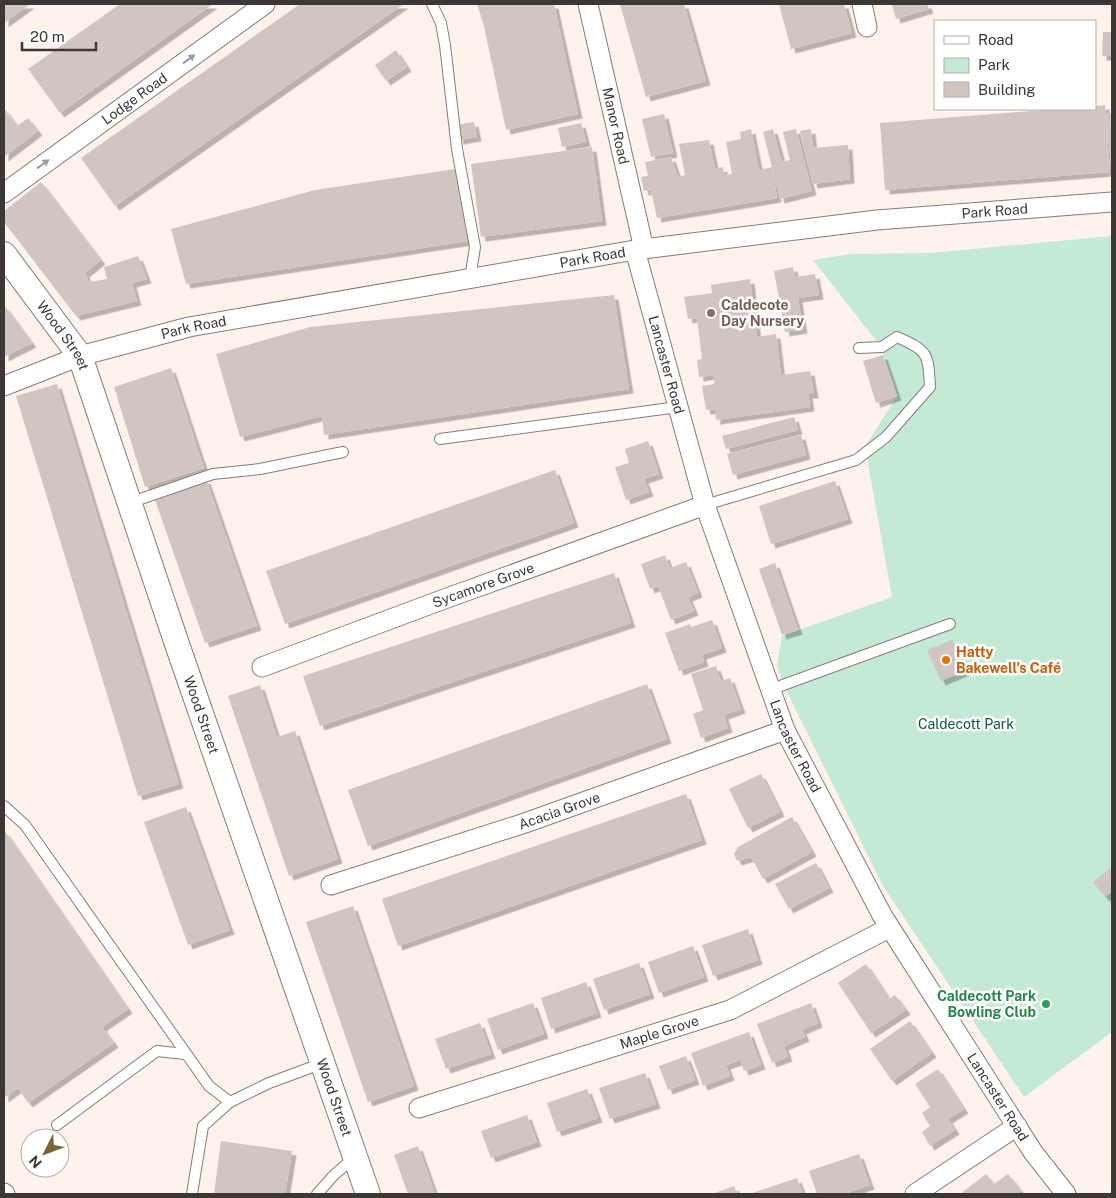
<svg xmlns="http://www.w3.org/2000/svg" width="1116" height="1198" font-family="'Public Sans',sans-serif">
<defs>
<filter id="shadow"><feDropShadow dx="4.5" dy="4.5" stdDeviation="0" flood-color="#0004"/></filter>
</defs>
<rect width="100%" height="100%" fill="#fef2ed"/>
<polygon fill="#c4e9d4" points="1112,236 1112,1032 1024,1097 883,886 789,696 777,667 782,636 892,597 865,447 897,396 881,347 813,260 851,254 931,253"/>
<g fill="#d1c5c1" filter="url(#shadow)">
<polygon points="4,4 30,4 4,23"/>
<polygon points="120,4 213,4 60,113 28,69"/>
<polygon points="300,4 404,4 115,206 81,158"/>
<polygon points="477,4 554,4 578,114 506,130 484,26"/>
<polygon points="620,4 684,4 706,81 646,97"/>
<polygon points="779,4 844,4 852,33 791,49"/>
<polygon points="892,4 927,4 929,9 896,19"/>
<polygon points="1103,32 1112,32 1112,56 1102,56"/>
<polygon points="396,50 407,67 386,81 375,65"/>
<polygon points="1105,105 1110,172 885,190 880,123 1056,109 1095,109 1095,106"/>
<polygon points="4,108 17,126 28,118 38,131 4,157"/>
<polygon points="1112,113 1112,164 1111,164 1106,114"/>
<polygon points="664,114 673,153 651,157 642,119"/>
<polygon points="474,122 477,137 459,140 456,125"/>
<polygon points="581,123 586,142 562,147 558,128"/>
<polygon points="751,129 759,170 772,167 777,198 657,218 651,190 644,191 641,177 648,176 645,162 671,157 678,177 685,175 679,144 709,140 715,169 723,167 724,175 732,174 726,142 741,139 740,132"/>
<polygon points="773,129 782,162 790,160 783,132 796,129 812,191 780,199 763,132"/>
<polygon points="811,129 813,148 848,145 850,179 813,184 800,131"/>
<polygon points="592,147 602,221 481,237 471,164"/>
<polygon points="455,169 468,241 186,284 171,229 315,190"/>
<polygon points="41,182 101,260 85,273 89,282 107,279 104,267 138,256 147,279 132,283 137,301 76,316 4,222 4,211"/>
<polygon points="793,267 795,277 815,274 819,295 798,298 803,329 785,332 774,271"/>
<polygon points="750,279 757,337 776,334 781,375 810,371 814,394 808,394 810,407 716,420 715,409 706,410 702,386 714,384 713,375 699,377 697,360 702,359 697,318 688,319 684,297 712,293 711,285"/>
<polygon points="614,295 629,389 324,435 322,416 240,437 216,354 310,327"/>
<polygon points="4,305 32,343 4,357"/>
<polygon points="883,355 897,396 876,403 863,361"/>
<polygon points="171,368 204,468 145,487 114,387"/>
<polygon points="57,384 179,784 138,796 16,396"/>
<polygon points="794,417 798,430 726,449 722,436"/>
<polygon points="801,435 806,455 733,475 727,454"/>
<polygon points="648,441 659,474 644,479 649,492 626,500 615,467 629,463 625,449"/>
<polygon points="555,470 574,523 285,624 266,571"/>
<polygon points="206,479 257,626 205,643 154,497"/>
<polygon points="835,481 848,519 771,544 759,506"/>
<polygon points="665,555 670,568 686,562 698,593 688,597 694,611 671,620 658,586 650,589 641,564"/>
<polygon points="775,563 798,630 782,635 759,569"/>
<polygon points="614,573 631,623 320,726 303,676"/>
<polygon points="712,620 722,648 702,655 704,662 679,671 665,633 690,624 691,627"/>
<polygon points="952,640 965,671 941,681 927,650"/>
<polygon points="716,666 721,681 730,678 741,709 724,715 728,728 701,738 693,714 703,710 691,674"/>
<polygon points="647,684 667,739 368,846 348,790"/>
<polygon points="260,685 277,737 295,731 338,859 289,876 228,696"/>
<polygon points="761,774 780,812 748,828 729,789"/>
<polygon points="686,794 702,840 398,946 382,899"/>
<polygon points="186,807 230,930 188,945 144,822"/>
<polygon points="792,817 812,852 763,879 751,857 737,861 734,854 738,847"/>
<polygon points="4,830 128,1009 102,1027 114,1043 28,1103 18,1088 4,1098"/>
<polygon points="816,863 829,888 789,909 775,884"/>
<polygon points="1111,868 1112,891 1105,897 1093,882"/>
<polygon points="353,906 414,1086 368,1102 306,922"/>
<polygon points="748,929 758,960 713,976 702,945"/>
<polygon points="693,946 704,977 659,993 648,962"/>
<polygon points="639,963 650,994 604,1010 593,979"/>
<polygon points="866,964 889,999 895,995 906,1010 871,1033 838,983"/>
<polygon points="586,982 597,1013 551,1029 541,998"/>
<polygon points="533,1003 544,1034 498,1050 487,1019"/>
<polygon points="811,1003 818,1023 802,1030 805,1037 784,1046 788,1057 772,1063 757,1024"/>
<polygon points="910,1021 932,1053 892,1081 870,1049"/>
<polygon points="480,1023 491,1054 446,1069 435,1039"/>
<polygon points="749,1032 761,1065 744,1071 740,1060 726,1065 730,1076 703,1086 691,1053"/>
<polygon points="686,1056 695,1080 668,1090 659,1066"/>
<polygon points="938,1069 964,1109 948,1119 955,1130 930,1146 922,1132 930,1126 922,1113 930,1107 915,1084"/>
<polygon points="645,1073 656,1104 610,1119 599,1088"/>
<polygon points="587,1089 598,1118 557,1132 547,1103"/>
<polygon points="527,1115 537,1142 491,1158 481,1131"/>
<polygon points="221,1141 292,1151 285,1194 214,1194"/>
<polygon points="418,1146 435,1194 408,1194 394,1155"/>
<polygon points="859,1154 870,1185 844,1194 817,1194 809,1171"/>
<polygon points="986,1174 994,1184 1008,1174 1021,1191 1016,1194 960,1194"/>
<polygon points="797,1178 803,1194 749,1194"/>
<polygon points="734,1186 737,1194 712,1194"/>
</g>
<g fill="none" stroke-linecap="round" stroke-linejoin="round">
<defs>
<g id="service">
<polyline points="432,4 441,23 445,45 457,149 475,247 470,279"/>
<polyline points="440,439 678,407"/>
<polyline points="129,503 213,474 260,469 343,452"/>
<path d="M705,505L856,460L886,437L930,387C928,354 929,351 897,337L882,347L859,348"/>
<polyline points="772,689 950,624"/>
<polyline points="4,806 25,825 209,1086 230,1102 269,1083 323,1063"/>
<polyline points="57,1125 157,1051 185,1054"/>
<polyline points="192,1194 203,1126 230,1102"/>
<polyline points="317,1194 334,1175 355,1157"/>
</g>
<g id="minor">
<path id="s1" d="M588,4L644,249"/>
<polyline points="862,4 867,27"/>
<path id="s2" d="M4,193L265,4"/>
<path id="s3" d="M635,250L705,505L785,730L882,915L1033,1152L1066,1194"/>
<path id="s4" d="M4,386L80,356L189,327L635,250L877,220L1112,202"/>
<path id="s5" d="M262,667L447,598L705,505"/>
<path id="s6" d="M331,885L525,823L785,730"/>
<path id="s7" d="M419,1108L730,1010L889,928"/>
<polyline points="4,1193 5,1194"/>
<polyline points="915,1194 1017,1126"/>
</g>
<g id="tertiary">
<path id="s8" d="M4,254L80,356L178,647L368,1194"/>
</g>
</defs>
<use href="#service" stroke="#877c78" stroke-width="12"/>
<use href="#minor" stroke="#877c78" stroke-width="21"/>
<use href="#tertiary" stroke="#877c78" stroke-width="26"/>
<use href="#service" stroke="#fff" stroke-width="10"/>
<use href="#minor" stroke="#fff" stroke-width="19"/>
<use href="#tertiary" stroke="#fff" stroke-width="24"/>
</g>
<defs><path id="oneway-solid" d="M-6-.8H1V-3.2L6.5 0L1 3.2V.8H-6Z" transform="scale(1.25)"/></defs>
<g fill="#9e9b9a">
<use href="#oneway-solid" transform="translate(189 59) rotate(-36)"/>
<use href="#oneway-solid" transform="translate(43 164) rotate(-36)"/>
</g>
<circle fill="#8d6e63" stroke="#fff" stroke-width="2" cx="711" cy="313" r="5"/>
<circle fill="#e8710a" stroke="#fff" stroke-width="2" cx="946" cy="660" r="5"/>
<circle fill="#2e9e5b" stroke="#fff" stroke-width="2" cx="1046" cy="1004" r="5"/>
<g text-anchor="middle" stroke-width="5" stroke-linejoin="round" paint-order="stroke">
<g font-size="14" fill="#3c3735" stroke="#fff">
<text dy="5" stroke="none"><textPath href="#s2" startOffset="161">Lodge Road</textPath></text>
<text dy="5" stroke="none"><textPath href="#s1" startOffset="125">Manor Road</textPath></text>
<text dy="5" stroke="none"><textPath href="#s4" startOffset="1009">Park Road</textPath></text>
<text dy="5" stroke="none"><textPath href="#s4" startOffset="604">Park Road</textPath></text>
<text dy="5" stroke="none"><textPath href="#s4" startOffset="199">Park Road</textPath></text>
<text dy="5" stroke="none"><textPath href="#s8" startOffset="101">Wood Street</textPath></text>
<text dy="5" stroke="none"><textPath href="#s3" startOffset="119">Lancaster Road</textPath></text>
<text dy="5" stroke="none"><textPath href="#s5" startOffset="236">Sycamore Grove</textPath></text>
<text dy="5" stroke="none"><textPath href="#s8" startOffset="506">Wood Street</textPath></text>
<text dy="5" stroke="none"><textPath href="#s3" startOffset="522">Lancaster Road</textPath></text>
<text dy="5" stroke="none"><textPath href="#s6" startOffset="240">Acacia Grove</textPath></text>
<text dy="5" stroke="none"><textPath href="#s7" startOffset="252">Maple Grove</textPath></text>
<text dy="5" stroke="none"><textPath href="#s3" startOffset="928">Lancaster Road</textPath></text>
<text dy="5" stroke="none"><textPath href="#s8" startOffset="911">Wood Street</textPath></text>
</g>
<g font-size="14" font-weight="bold" fill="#785e54" stroke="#fff" text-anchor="start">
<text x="721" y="310">Caldecote<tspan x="721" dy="16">Day Nursery</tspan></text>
</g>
<g font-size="14" font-weight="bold" fill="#c56008" stroke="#fff" text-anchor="start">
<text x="956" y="657">Hatty<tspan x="956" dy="16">Bakewell's Café</tspan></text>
</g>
<g font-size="14" fill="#0d593a" stroke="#fff">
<text x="966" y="729">Caldecott Park</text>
</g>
<g font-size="14" font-weight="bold" fill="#27864d" stroke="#fff" text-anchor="end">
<text x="1036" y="1001">Caldecott Park<tspan x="1036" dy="16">Bowling Club</tspan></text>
</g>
</g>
<rect width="1116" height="1198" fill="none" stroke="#3c3735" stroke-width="10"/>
<rect x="934" y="20" width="162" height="90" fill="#ffffff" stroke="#b1afae"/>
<rect x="944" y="36" width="25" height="8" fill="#ffffff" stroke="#b1afae"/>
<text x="978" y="45" font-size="15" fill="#3c3735">Road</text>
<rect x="944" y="58" width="25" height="15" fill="#c4e9d4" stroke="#b1afae"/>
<text x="978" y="70" font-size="15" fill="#3c3735">Park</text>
<rect x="944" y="82" width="25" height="15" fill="#d1c5c1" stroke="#b1afae"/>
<text x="978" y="95" font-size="15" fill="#3c3735">Building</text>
<g transform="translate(45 1153) rotate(228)"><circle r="24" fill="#ffffff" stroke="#b1afae"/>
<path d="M0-4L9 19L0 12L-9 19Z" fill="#7b6434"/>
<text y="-8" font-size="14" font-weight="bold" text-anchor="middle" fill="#3c3735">N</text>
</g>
<path d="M22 42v8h74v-8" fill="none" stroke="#3c3735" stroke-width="2.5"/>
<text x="30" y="42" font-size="15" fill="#3c3735" stroke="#ffffff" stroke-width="4" paint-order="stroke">20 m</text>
</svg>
